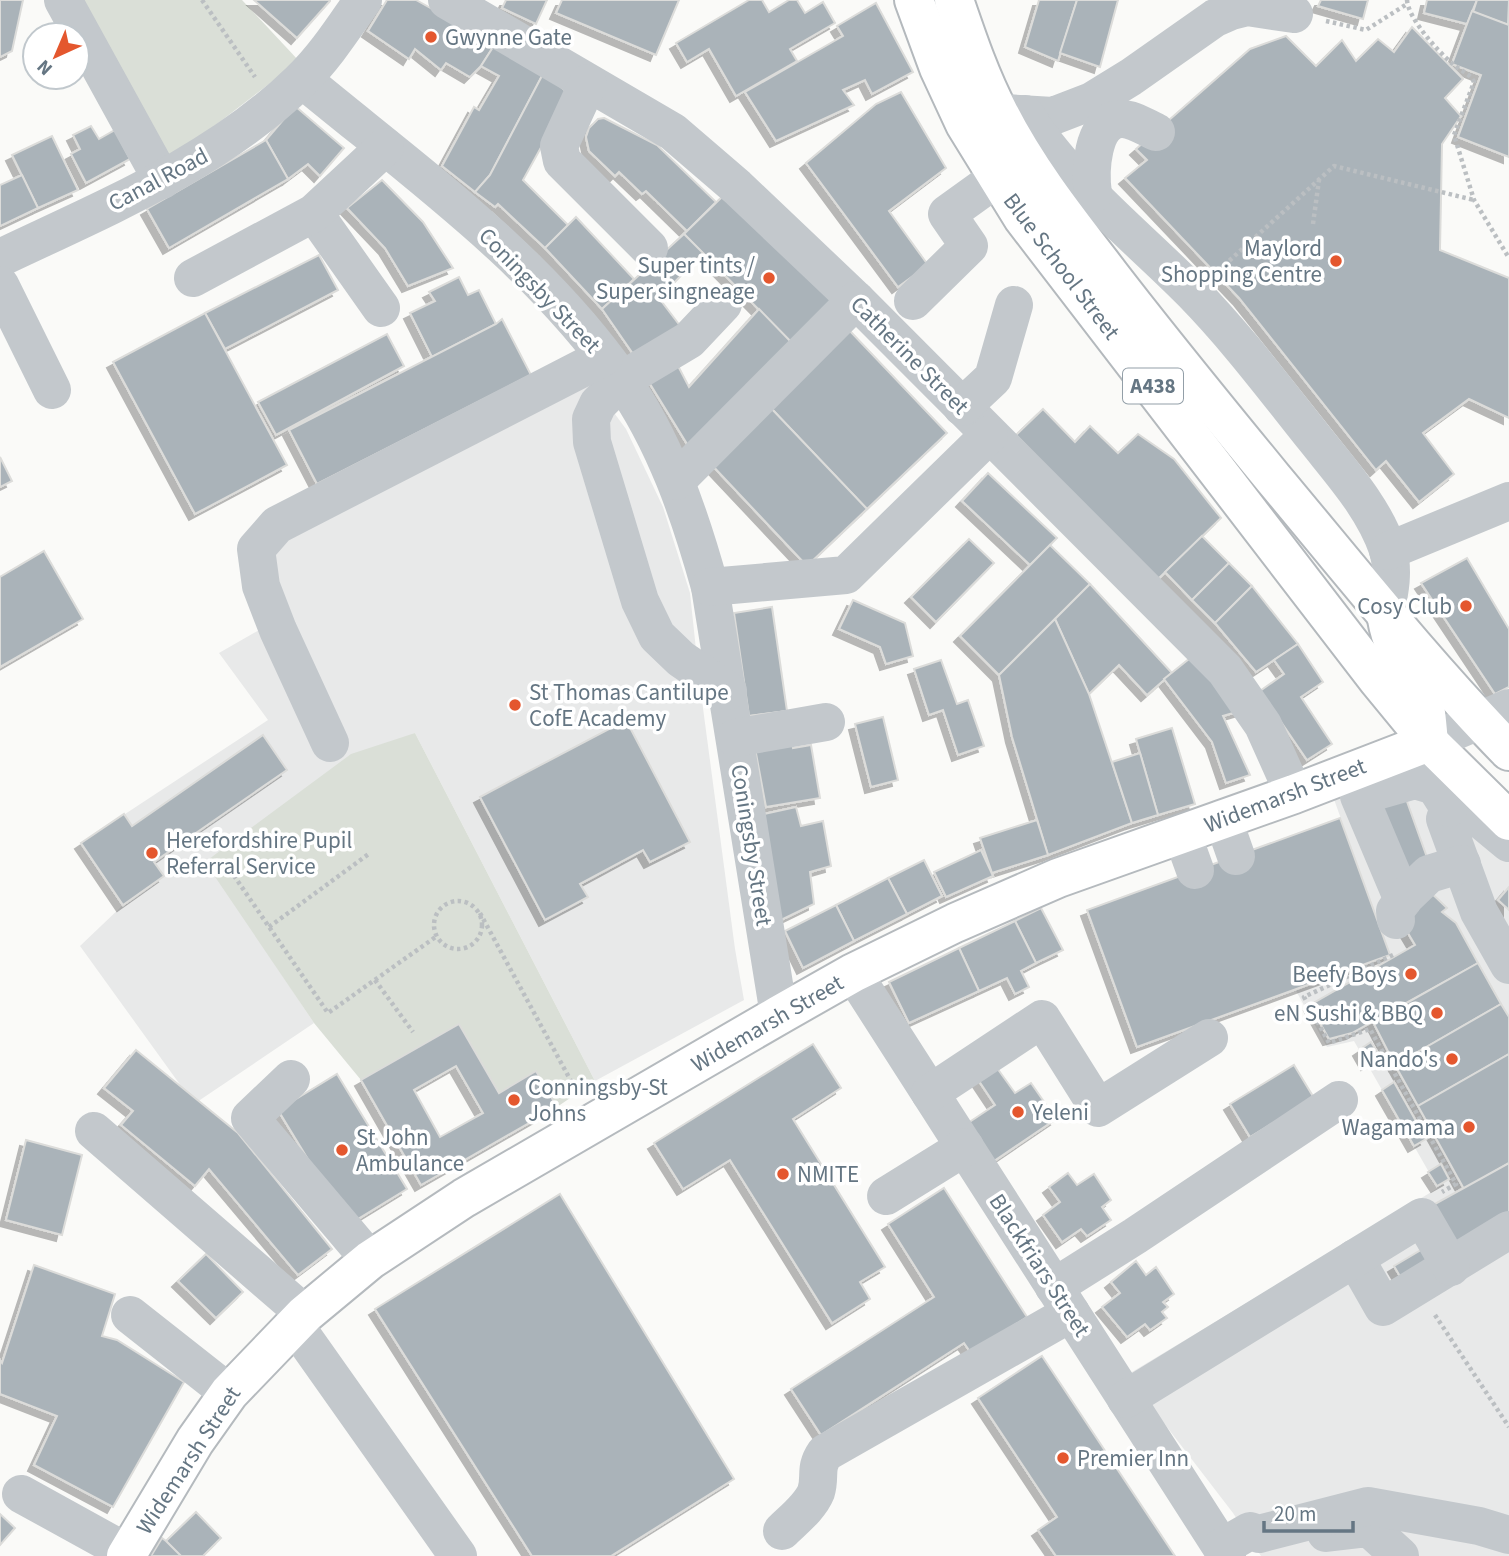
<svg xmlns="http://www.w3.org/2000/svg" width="1509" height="1556" font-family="'Source Sans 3',sans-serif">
<defs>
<filter id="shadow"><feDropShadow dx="-6" dy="6" stdDeviation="0" flood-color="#0004"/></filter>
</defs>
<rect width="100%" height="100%" fill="#fafaf8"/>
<g fill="#e8e9e9">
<polygon points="586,375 626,429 663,507 690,593 699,678 735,949 744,1000 595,1081 415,733 206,861 314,1023 194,1104 80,946 123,905 81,843 268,720 219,653 282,617 260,560 295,523"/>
<polygon points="1397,768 1509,835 1509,1556 1261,1556 1233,1513 1127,1375 1438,1188 1354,1041 1327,1047 1295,989 1390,955 1331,791"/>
</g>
<g fill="#dadfd7">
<polygon points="77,0 242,0 299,61 170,160"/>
<polygon points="415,733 595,1081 557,1107 536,1072 499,1093 459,1024 361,1080 314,1023 205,862 351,754"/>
</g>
<g fill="#aab3b9" stroke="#dcdcda" stroke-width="2" fill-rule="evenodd" filter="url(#shadow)">
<polygon points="0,0 23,0 12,51 0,57"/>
<polygon points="254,0 330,0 330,1 297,38"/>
<polygon points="387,0 416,0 495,44 481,66 470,77 446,63 441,70 415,49 409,59 368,31"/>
<polygon points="506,0 547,0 536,24 502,8"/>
<polygon points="562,0 679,0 656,55 556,13"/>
<polygon points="749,0 762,0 769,12 789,0 797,0 805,13 823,2 835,23 790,49 797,61 736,96 709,49 687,62 676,43"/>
<polygon points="1039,0 1077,0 1058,61 1025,47"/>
<polygon points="1077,0 1118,0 1100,67 1060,53"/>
<polygon points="1321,0 1368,0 1363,19 1318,6"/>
<polygon points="1427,0 1477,0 1467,24 1424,13"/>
<polygon points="1477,0 1509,0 1508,25 1473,12"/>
<polygon points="876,3 913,72 872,94 865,80 843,90 854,105 776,141 745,92 843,36 837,26"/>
<polygon points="1472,11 1509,25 1509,157 1458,137 1481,75 1452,64"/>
<polygon points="1412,27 1463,79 1445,98 1461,116 1442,144 1440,250 1509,278 1509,418 1469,399 1423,433 1454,474 1419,502 1386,461 1376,470 1239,298 1125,178 1147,160 1136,149 1250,49 1286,36 1316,66 1342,40 1356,61 1378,39 1394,52"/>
<polygon points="495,44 544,72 490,175 475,192 442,166 474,107 479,110 499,76 481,66"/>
<polygon points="544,72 570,95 523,180 568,225 545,248 498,204 495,207 475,192 490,175"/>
<polygon points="901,92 946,168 889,211 928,265 898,287 806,163 876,104"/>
<polygon points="295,106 344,148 320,176 308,164 288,179 266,140"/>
<polygon points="604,118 657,145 716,202 687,231 646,191 642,194 619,172 615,176 589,151 586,137 589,128 598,119"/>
<polygon points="91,126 99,139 115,130 130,159 86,183 71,154 80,149 73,135"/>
<polygon points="52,136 78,190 38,208 12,155"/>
<polygon points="266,140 288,179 169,248 147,209"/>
<polygon points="22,175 38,208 0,226 0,185"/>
<polygon points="382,180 423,222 453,268 408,286 385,248 347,208"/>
<polygon points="725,194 834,303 793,344 684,234"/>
<polygon points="576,217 634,279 602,309 545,248"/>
<polygon points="684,234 703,253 659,298 681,327 638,361 602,309"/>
<polygon points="319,255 338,290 225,349 205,313"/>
<polygon points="459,277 468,295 479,290 496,324 432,357 410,313 435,301 429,292"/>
<polygon points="759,309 793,344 692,452 647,379 676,362 689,387"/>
<polygon points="205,313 287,465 195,514 113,362"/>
<polygon points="502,319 531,375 317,484 289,430 496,324"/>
<polygon points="849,330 947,433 867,509 769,406"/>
<polygon points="387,334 404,366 276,435 258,402"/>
<polygon points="769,406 867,509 807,566 710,463"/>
<polygon points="1043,409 1075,442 1090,426 1118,453 1138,434 1174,459 1221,518 1155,582 1016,435"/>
<polygon points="0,457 12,481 0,487"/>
<polygon points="988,473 1057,538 1030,565 962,501"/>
<polygon points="1202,536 1229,563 1192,600 1165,572"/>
<polygon points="969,539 994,563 936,622 911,597"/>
<polygon points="1050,545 1090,584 999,675 960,636"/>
<polygon points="44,551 83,619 0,667 0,577"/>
<polygon points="1467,558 1509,629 1509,687 1495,694 1421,583"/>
<polygon points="1229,563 1252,586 1215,623 1192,600"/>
<polygon points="1090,584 1172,673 1147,695 1119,665 1089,694 1055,619"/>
<polygon points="1252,586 1298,644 1256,672 1215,623"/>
<polygon points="853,600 905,623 913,656 886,664 880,647 839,629"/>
<polygon points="772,607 787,711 749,716 734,613"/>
<polygon points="1055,619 1089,694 1132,823 1048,855 1012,737 999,675"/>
<polygon points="1298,644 1323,682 1301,697 1332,744 1307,760 1260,691 1284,674 1274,660"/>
<polygon points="1194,655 1240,711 1223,716 1250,775 1226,783 1212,742 1164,679"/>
<polygon points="941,660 957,704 968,700 984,746 958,755 943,710 929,715 914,669"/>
<polygon points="787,711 793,748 811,745 820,798 766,807 749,716"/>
<polygon points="883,717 898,780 871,787 855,724"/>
<polygon points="626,720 690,842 650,862 643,850 580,884 588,897 545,920 480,797"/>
<polygon points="1172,728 1195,804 1158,815 1136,739"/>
<polygon points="263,735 287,770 154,862 164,876 123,905 81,843 124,814 132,826"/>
<polygon points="1140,753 1158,815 1132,823 1112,762"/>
<polygon points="1405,796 1429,863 1395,875 1371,808"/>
<polygon points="796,807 801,826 823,821 831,866 810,872 814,904 781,920 764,814"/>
<polygon points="1340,818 1390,955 1137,1047 1087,910"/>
<polygon points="1037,820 1048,855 992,873 980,838"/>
<polygon points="981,850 993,876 946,897 934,872"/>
<polygon points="924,860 942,896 907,914 888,878"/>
<polygon points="888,878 907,914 854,941 836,905"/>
<polygon points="1425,887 1447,908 1442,912 1456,923 1478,963 1352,1033 1329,1039 1310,1005 1415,945 1399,918"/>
<polygon points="1509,887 1509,910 1498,900"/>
<polygon points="836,905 854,941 803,968 785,931"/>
<polygon points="1041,908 1063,950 1036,963 1015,921"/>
<polygon points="1015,921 1036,963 1021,971 1029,987 1015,994 1007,978 979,991 959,948"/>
<polygon points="959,948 979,991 909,1023 889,982"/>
<polygon points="1478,963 1501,1004 1395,1065 1373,1022"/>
<polygon points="1501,1004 1509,1017 1509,1054 1418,1106 1395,1065"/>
<path d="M459,1024L499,1093L536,1071L557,1107L421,1185L361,1080ZM456,1066L483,1113L440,1137L414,1090Z"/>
<polygon points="1371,1042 1380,1056 1367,1064 1359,1050"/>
<polygon points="813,1044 841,1088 793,1119 885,1267 860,1282 870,1299 832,1323 730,1160 683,1189 654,1143"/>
<polygon points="136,1050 238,1133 332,1249 298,1275 209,1169 195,1186 121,1125 133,1111 104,1088"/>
<polygon points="1509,1054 1509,1163 1464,1189 1418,1106"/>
<polygon points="1294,1065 1314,1098 1250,1137 1230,1104"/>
<polygon points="997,1068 1015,1093 1031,1083 1056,1119 994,1161 968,1123 995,1105 979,1081"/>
<polygon points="337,1074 407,1189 348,1225 278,1110"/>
<polygon points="1394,1082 1426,1139 1414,1146 1382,1090"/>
<polygon points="26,1140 82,1155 62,1235 6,1220"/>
<polygon points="1509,1163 1509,1218 1448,1252 1424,1210"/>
<polygon points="1441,1164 1449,1179 1437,1186 1428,1172"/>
<polygon points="1068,1173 1077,1185 1094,1174 1111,1200 1102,1207 1111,1220 1087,1236 1081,1229 1062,1242 1043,1215 1060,1202 1049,1187"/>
<polygon points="944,1188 1027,1317 971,1353 964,1343 821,1435 791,1389 934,1297 888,1224"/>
<polygon points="560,1194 734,1479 611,1556 532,1556 375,1309"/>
<polygon points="1431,1244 1442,1264 1405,1285 1394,1266"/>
<polygon points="206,1254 243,1292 216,1318 178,1281"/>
<polygon points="1136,1261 1146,1275 1156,1267 1174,1294 1163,1302 1168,1307 1162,1312 1167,1318 1150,1330 1145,1324 1127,1337 1102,1307 1120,1293 1111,1282"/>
<polygon points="34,1265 115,1294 102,1336 117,1340 184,1382 113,1507 34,1465 57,1416 0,1394 0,1360 2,1363"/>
<polygon points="1042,1356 1175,1556 1056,1556 1038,1530 1057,1517 978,1398"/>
<polygon points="196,1512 221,1538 203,1556 181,1556 166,1541"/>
<polygon points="0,1514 15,1528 0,1545"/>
<polygon points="162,1538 166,1541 181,1556 151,1556"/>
</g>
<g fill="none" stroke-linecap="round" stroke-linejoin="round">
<defs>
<path id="major" d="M126,1556L195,1441L229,1393L305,1314L370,1260L464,1198L779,1015L853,973L955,923L1058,878L1294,794L1429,742C1427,725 1427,708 1421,693C1409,664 1393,654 1387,619"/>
<g id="highway">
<polyline points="914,0 939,68 965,124 1023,218 1378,680 1429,742 1509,821"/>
<path d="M954,0C967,38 980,77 999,113C1029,172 1070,223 1110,275C1163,344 1218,411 1273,478C1350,570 1425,665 1509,751"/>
</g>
</defs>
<use href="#major" stroke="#b5babe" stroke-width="42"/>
<use href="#highway" stroke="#b4b9bd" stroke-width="42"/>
<g stroke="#bbbfc2" stroke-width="4.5" stroke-dasharray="3.5 3.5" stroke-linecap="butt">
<polyline points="202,0 255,77"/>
<path d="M1407,0C1408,18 1438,52 1453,64C1460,71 1470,73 1474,82L1454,135L1474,200L1509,258"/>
<polyline points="1326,21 1366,30 1407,4"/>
<polyline points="1313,224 1319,180"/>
<polyline points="1219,270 1334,166 1474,200"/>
<polyline points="226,864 328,1013 437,936"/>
<circle cx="458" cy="925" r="24"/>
<polyline points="480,913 578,1094"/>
<polyline points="269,927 370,853"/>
<polyline points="1393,955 1304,997 1329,1043 1370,1029 1456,1184 1442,1192"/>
<polyline points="375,980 413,1032"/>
<polyline points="1435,1315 1509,1427"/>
</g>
<g stroke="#c3c8cc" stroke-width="38">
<polyline points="63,0 162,180"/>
<polyline points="447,0 673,132 737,187 856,300 1225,670 1263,725 1294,794"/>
<path d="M302,79C413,171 537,259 621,379C665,441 690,515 710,587L779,1015"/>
<polyline points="588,83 559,146 562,161 649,248"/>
<polyline points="1005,113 1053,116 1092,101 1131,77 1215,18 1231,11 1247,7 1294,14"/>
<path d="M1025,114C1065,180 1138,237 1192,292C1237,338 1275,389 1315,439C1342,473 1374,508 1388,550C1394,570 1390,592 1385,613"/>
<path d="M1093,194C1090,173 1091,122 1120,119C1132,118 1145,127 1156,132"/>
<polyline points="314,213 381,308"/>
<path d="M0,258C105,208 216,163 301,80C325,57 344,27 363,0"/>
<polyline points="193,278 314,213 385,147"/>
<polyline points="0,285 52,390"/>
<polyline points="913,301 969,246 947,214 997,178"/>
<polyline points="723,304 689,340 622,380 598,404 591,419 592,442 640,601 657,636 681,659 728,691"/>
<polyline points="962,407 993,378 1014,305"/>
<polyline points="676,481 856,300"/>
<polyline points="1388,551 1509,501"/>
<polyline points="710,587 846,575 989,435"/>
<polyline points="735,738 826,722"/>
<polyline points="1429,742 1509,708"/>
<polyline points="330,743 278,630 261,586 256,549 277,525 604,357"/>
<polyline points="1223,819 1236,856"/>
<polyline points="1182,834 1195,870"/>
<polyline points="1509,843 1457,800 1449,808 1445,819 1479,912 1509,965"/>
<polyline points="1403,900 1359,796 1415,780 1435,786 1449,808"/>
<polyline points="1396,920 1395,911 1405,897 1429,874 1462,864"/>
<polyline points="853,973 1227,1556"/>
<polyline points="291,1079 250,1118 370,1260"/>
<polyline points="930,1093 1042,1019 1098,1108 1209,1038"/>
<polyline points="94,1131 305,1314"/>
<polyline points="886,1196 965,1147"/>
<polyline points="1355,1258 1383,1307 1509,1230"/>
<polyline points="1054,1287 1135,1236 1339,1100"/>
<polyline points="130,1315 229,1393"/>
<polyline points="294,1324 458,1556"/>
<polyline points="1126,1399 1422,1217 1451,1267"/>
<polyline points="21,1494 128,1553"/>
<path d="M782,1531C793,1520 810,1507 816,1492C821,1476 814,1469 825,1453L1071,1313"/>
<polyline points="1326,1533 1369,1528 1400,1556"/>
<polyline points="1222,1547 1250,1531 1259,1534 1368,1506 1479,1526 1509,1535"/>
</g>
<use href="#major" stroke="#fff" stroke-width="38"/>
<use href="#highway" stroke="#fff" stroke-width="38"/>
</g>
<g fill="#e4572e" stroke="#fff" stroke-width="2.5">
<circle cx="431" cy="37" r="7"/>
<circle cx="1336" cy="261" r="7"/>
<circle cx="769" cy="278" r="7"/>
<circle cx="1466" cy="606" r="7"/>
<circle cx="515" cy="705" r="7"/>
<circle cx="152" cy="853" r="7"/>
<circle cx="1411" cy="974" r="7"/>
<circle cx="1437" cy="1013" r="7"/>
<circle cx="1452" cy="1059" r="7"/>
<circle cx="514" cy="1100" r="7"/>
<circle cx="1018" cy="1112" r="7"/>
<circle cx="1469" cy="1127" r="7"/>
<circle cx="342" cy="1150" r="7"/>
<circle cx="783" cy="1174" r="7"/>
<circle cx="1063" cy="1458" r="7"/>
</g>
<g text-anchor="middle" stroke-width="7" stroke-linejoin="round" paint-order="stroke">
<rect fill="#fff" stroke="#939fa8" stroke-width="2" x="1123" y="368.5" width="60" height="35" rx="5"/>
<g font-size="21" font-weight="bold" fill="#657683">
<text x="1153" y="393">A438</text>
</g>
<g font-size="23" fill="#657683" stroke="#fff" text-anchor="start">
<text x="445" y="45">Gwynne Gate</text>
<text x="1322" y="256" text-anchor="end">Maylord<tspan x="1322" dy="26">Shopping Centre</tspan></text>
<text x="755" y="273" text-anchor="end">Super tints /<tspan x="755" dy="26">Super singneage</tspan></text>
<text x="1452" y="614" text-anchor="end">Cosy Club</text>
<text x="529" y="700">St Thomas Cantilupe<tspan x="529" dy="26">CofE Academy</tspan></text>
<text x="166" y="848">Herefordshire Pupil<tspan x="166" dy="26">Referral Service</tspan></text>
<text x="1397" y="982" text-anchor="end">Beefy Boys</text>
<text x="1423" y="1021" text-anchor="end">eN Sushi &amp; BBQ</text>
<text x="1438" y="1067" text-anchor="end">Nando's</text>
<text x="528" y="1095">Conningsby-St<tspan x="528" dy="26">Johns</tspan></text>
<text x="1032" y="1120">Yeleni</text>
<text x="1455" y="1135" text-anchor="end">Wagamama</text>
<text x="356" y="1145">St John<tspan x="356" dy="26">Ambulance</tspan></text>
<text x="797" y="1182">NMITE</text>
<text x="1077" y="1466">Premier Inn</text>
</g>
<g font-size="23" fill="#657683" stroke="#fff">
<text transform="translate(158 179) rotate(-28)" y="8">Canal Road</text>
<text transform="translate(1062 266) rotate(53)" y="8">Blue School Street</text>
<text transform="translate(540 290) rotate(46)" y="8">Coningsby Street</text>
<text transform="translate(910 355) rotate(45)" y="8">Catherine Street</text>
<text transform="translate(1285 795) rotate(-21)" y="8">Widemarsh Street</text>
<text transform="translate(752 845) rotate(81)" y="8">Coningsby Street</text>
<text transform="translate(767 1023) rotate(-30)" y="8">Widemarsh Street</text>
<text transform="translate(1040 1265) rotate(57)" y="8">Blackfriars Street</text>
<text transform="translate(188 1460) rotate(-57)" y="8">Widemarsh Street</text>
</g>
</g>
<g transform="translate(56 56) rotate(224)"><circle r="33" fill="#ffffff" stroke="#c1c8cd" stroke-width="2"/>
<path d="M0-5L12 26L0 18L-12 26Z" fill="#e4572e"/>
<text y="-10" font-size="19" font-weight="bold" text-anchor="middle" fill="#657683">N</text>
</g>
<path d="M1264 1521v10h89v-10" fill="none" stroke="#657683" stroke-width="3.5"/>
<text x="1274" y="1521" font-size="21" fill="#657683" stroke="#ffffff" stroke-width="5" paint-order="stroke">20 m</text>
</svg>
